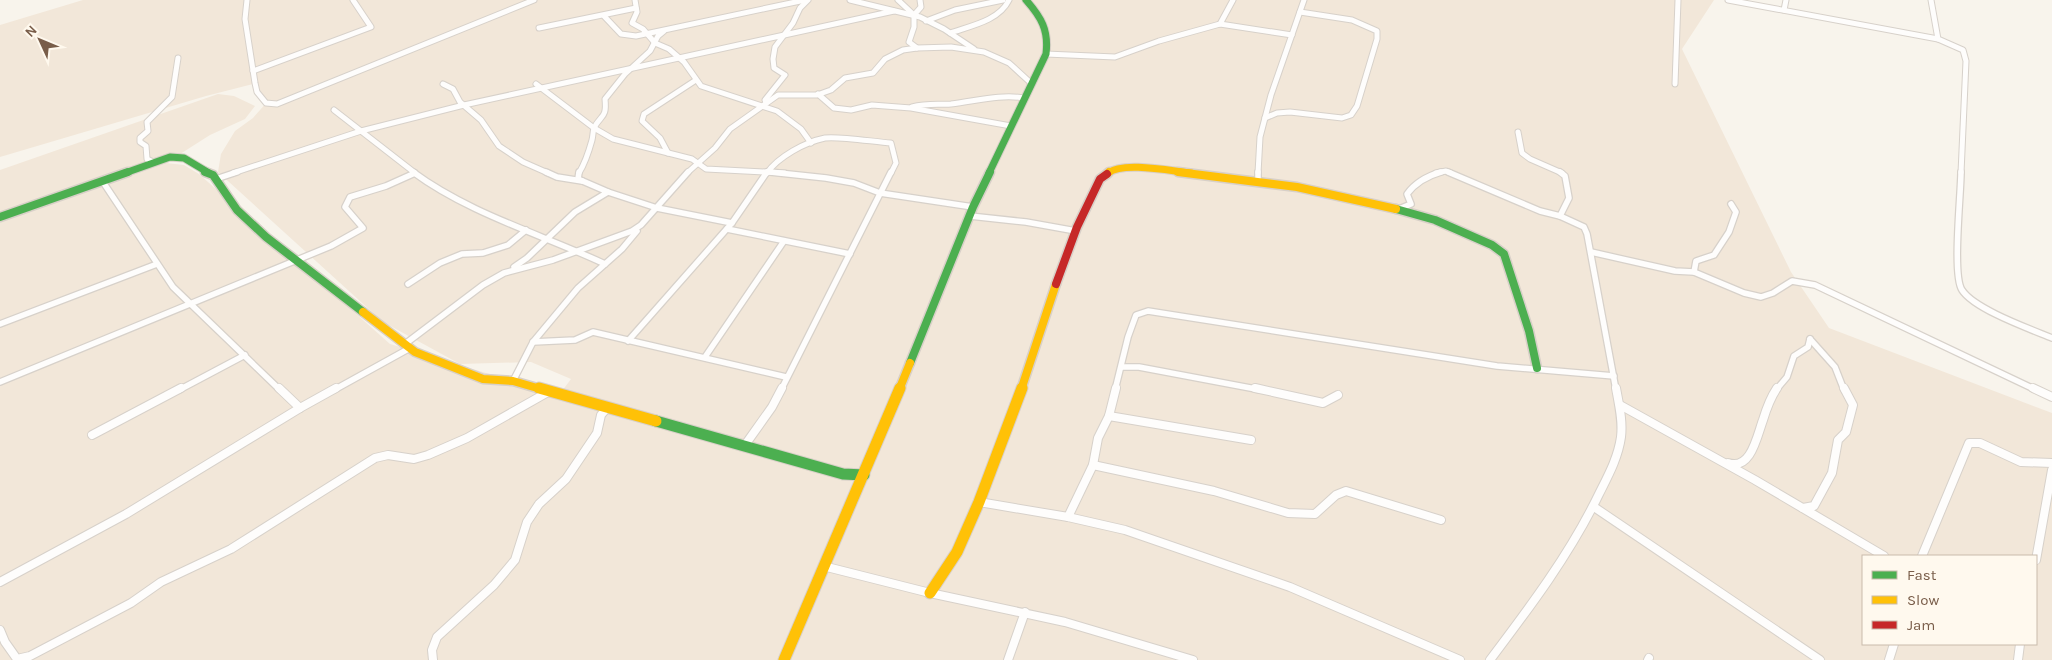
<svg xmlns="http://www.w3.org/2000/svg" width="2052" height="660" font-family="Karla,sans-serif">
<rect width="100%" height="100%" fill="#f8f4ec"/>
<path fill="#f2e7d9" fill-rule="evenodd" d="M83,0H1714L1682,49L1791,272L1829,328L2052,413V660H0V170L218,94L234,96L255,106L245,119L210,135L166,163L184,165L199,174L390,344L559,395L571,379L531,362L460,364L383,322L218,172L221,154L235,131L253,118L268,101L253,84L206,96L0,157V25ZM1863,556H2036V644H1863Z"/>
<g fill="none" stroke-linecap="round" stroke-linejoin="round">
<defs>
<g id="street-far2">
<polyline points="247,0 245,19 255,83 257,92 266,103 277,104 534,0"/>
<polyline points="635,0 637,12 632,23 643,29 655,43 669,49 684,62 701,86 777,111 801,129 811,143"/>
<polyline points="850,0 920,17 944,29 974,49"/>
<polyline points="898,0 913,14"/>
<polyline points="920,0 921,7 914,15 914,27 909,42 917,48 951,47 984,52 1009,63 1032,84"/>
<polyline points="1728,0 1938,39"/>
<polyline points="1931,0 1938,39 1963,50 1966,61 1961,173"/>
<polyline points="1784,10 1786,0"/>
<polyline points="604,16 621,34 636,36 805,0"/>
<polyline points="926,21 955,10 1003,0"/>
<polyline points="1220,24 1292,35"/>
<polyline points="539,28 636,8"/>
<path d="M950,33C970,26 999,21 1009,0"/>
<polyline points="1046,54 1115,57 1159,41 1220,24 1233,0"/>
<polyline points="253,71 371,27 353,0"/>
<polyline points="443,84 453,89 460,102 481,120 499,146 523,162 548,173"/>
<polyline points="536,84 594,128 613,139 692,159 706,169 785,173"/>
<polyline points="1675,84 1678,0"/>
<polyline points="818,94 834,108 851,110 872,105 911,108 1011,126"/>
<polyline points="766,103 765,100 785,75 774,68 773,59 775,47 793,23 800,8 808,0"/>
<path d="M912,107C927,103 937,105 951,104C977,101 999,94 1025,98"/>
<polyline points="334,110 415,173"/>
<polyline points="1265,118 1277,113 1290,112 1342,118 1351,115 1357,106 1377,39 1377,31 1352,20 1300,12"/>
<polyline points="1518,132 1522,153 1530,159 1562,173"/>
<polyline points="668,153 660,138 642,121 644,114 696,80"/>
<polyline points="153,162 147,159 146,146 140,142 140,138 148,131 147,122 172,97 178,58"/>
<polyline points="233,173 361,131 464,105 894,11"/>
<path d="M579,173C585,163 589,151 592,140C593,136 593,131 594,128C601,114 607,119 605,99L625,74L650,51L658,36L664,31"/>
<polyline points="687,173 715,148 730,129 778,95 817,95 831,90 845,78 873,73 885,59 903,50 917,48"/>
<path d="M767,173C778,157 805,142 825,138C839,136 875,142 891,143L896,163L891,173"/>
<polyline points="1258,173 1260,137 1271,95 1304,0"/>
<polyline points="1436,173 1446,171 1451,173"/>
</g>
<g id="street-far1">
<path d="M413,172C470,214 541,234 605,264"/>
<polyline points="546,172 557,177 582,181"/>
<polyline points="770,172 826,178 854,183 880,193 973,207"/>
<polyline points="1448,172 1540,211 1560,216 1584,227 1587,234 1616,390"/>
<path d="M1961,172C1961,194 1952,275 1962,290C1974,309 2030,329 2052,338"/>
<polyline points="216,179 237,172"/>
<polyline points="1258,180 1258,172"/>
<polyline points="103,182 173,287 280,390"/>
<polyline points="608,192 657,208 732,223"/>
<path d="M1399,209L1411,204L1407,194C1415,183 1427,176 1441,172"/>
<polyline points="970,216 1026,222 1076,231"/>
<polyline points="1560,216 1569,198 1565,176 1560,172"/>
<polyline points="727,229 850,254"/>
<polyline points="1591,252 1675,271 1694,272 1744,293 1761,297 1773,293 1792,281 1815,285 2036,390"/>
<polyline points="514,267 527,258 575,212 608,192 578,179 579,172"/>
<polyline points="1694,272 1696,261 1714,255 1729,232 1736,212 1731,204"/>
<polyline points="408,284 440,263 462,254 483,253 508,245 526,230"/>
<polyline points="0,324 157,264"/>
<polyline points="1810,339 1835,367 1844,390"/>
<polyline points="628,341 732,223 767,172"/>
<polyline points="533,342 575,340 593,332 786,377"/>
<polyline points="405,344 483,285 504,273 553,260 632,231 641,225 688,172"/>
<polyline points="705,357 784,241"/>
<polyline points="1122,367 1139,367 1261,390"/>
<polyline points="513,381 533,342 578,288 622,249 637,231"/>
<polyline points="0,382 331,246 363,228 345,207 350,197 386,186 415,173"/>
<polyline points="179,390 245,355"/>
<polyline points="334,390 410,348"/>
<polyline points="781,390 891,172"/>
<polyline points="1115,390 1128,337 1136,315 1148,311 1497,366 1614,376"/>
<polyline points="1776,390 1787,377 1794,356 1808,347 1810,339"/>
</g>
<g id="street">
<polyline points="279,388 300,408"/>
<polyline points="1255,388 1323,403 1338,395"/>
<polyline points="2033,388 2052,397"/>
<polyline points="1620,405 1755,480 1884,556"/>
<polyline points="1109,416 1251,440"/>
<polyline points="92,435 181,388"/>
<polyline points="745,445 772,407 782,388"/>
<path d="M1728,463C1751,471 1757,436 1763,420C1766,410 1771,397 1777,388"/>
<polyline points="1093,465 1214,491 1288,513 1315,514 1336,495 1346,491 1441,520"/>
<polyline points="979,502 1068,517 1125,530 1290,587 1460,660"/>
<polyline points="1594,507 1820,660"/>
<polyline points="1803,508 1814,506 1832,473 1838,440 1846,432 1853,405 1844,388"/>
<polyline points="1068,517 1093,465 1098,438 1109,416 1116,388"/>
<polyline points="1922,556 1969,443 1980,443 2021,462 2052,463"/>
<polyline points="2036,560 2052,470"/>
<polyline points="823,566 930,593 1065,622 1193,660"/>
<polyline points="0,582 126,514 300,408 336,388"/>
<polyline points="0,630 5,642 17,659 30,656 131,603 161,582 231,549 375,458 388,455 414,459 428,455 467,438 548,392"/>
<polyline points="433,660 432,650 437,637 494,585 515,560 527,522 539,504 566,479 597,433 601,415 607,408"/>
<polyline points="1008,660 1025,612"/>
<path d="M1490,660C1530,607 1570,554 1599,494C1608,476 1618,458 1621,437C1623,421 1619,405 1616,388"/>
<polyline points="1648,660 1649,658"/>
<polyline points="1889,660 1894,644"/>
<polyline points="2018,660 2020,644"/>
</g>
<g id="fast-far2">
<polyline points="125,173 170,157 184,158 209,173"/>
<path d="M989,173L1046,54C1049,30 1041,17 1026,0"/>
</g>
<g id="fast-far1">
<polyline points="205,172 213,175 237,210 266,237 363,312"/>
<polyline points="1396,209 1435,220 1492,245 1504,254 1529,331 1537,368"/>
<polyline points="0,217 128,172"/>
<polyline points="910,363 973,207 990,172"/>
</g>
<polyline id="fast" points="656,421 843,474 864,475"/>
<path id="slow-far2" d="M1108,173C1123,161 1171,171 1191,173"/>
<g id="slow-far1">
<polyline points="1178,172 1297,187 1396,209"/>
<polyline points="1107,174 1109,172"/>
<polyline points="363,312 415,352 483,379 513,381 544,390"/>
<polyline points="899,390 910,363"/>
<polyline points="1021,390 1056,284"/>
</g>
<g id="slow">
<polyline points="539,388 656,421"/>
<polyline points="930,593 957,552 979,502 1022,388"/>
<polyline points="784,660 900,388"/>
</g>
<polyline id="jam" points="1056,284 1077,227 1100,179 1107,174"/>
</defs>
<use href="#street-far2" stroke="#d7d1ca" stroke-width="7"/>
<use href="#street-far1" stroke="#d7d1ca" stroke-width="8"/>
<use href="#street" stroke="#d7d1ca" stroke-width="10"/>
<use href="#fast-far2" stroke="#d8d0c8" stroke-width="9"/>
<use href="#fast-far1" stroke="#d8d0c8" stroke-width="11"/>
<use href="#fast" stroke="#d8d0c8" stroke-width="13"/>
<use href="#slow-far2" stroke="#d8d0c8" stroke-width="9"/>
<use href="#slow-far1" stroke="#d8d0c8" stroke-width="11"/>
<use href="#slow" stroke="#d8d0c8" stroke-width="13"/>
<use href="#jam" stroke="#d8d0c8" stroke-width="11"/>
<use href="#street-far2" stroke="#fefdfc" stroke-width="5"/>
<use href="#street-far1" stroke="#fefdfc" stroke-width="5.5"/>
<use href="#street" stroke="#fefdfc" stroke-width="8"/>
<use href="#fast-far2" stroke="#4caf50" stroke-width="7"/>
<use href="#fast-far1" stroke="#4caf50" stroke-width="8"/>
<use href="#fast" stroke="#4caf50" stroke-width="11"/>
<use href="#slow-far2" stroke="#ffc107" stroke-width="7"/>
<use href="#slow-far1" stroke="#ffc107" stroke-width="8"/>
<use href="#slow" stroke="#ffc107" stroke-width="11"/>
<use href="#jam" stroke="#c62828" stroke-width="8"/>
</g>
<rect x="1862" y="555" width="175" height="90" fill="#fff9ee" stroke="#c9bbac"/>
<rect x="1872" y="571" width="25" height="8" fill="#4caf50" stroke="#c9bbac"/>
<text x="1907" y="580" font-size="15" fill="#795d49">Fast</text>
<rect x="1872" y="596" width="25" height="8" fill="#ffc107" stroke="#c9bbac"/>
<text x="1907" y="605" font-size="15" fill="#795d49">Slow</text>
<rect x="1872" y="621" width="25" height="8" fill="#c62828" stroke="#c9bbac"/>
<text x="1907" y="630" font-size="15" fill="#795d49">Jam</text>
<g transform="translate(40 40) rotate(314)" stroke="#fff9ee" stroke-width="4" paint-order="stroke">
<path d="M0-4L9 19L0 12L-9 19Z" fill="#795d49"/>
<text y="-8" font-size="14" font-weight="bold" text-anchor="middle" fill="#795d49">N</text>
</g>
</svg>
